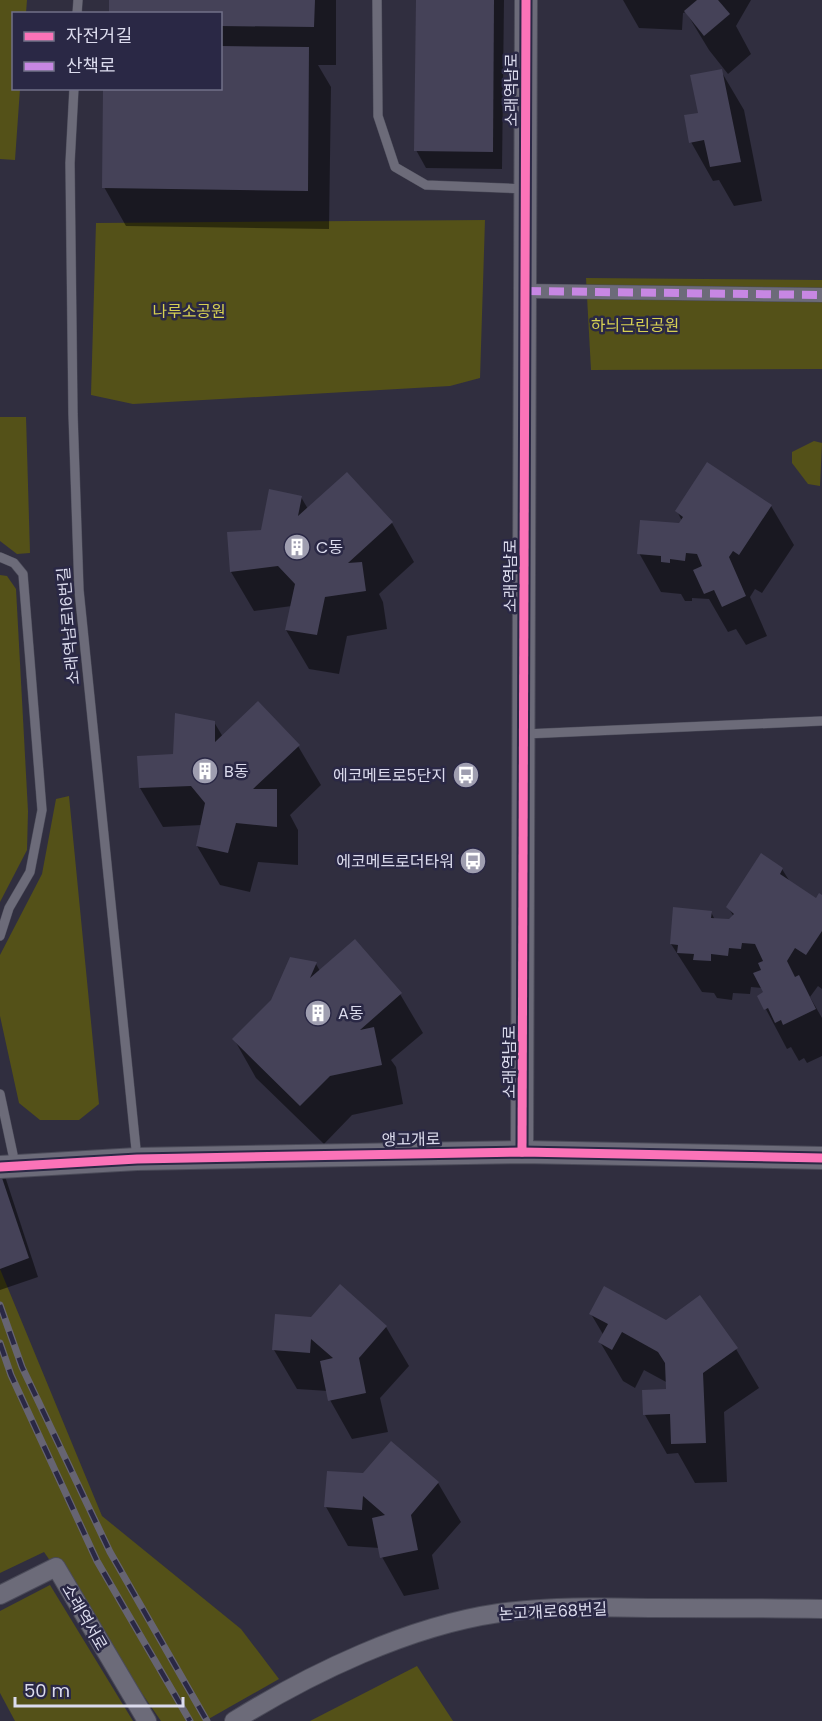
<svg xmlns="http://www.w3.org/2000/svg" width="822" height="1721" font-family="Poppins,'Noto Sans KR',sans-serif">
<rect width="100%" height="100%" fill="#302e3f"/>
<g fill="#545118">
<polygon points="0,0 27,0 26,13 14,14 14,88 20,89 15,160 0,159"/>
<polygon points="485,220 480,378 450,386 133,404 91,395 96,223"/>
<polygon points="586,278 822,280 822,369 591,370"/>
<polygon points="0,417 26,417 30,553 17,554 0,541"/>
<polygon points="814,441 822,443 820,486 808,484 792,463 792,452"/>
<polygon points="0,575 7,576 16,589 28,811 27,850 0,902"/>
<polygon points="69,796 99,1104 79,1120 40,1120 19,1103 0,1016 0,955 42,874 56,799"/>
<polygon points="0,1269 102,1516 241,1629 279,1679 205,1721 161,1721 44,1552 0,1573"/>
<polygon points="50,1585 133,1721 15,1721 0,1693 0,1611"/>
<polygon points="417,1666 453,1721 310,1721"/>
</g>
<g fill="#0007">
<polygon points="110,0 336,0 336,65 318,65 331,87 329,229 126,226 104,187 220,88 220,14"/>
<polygon points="418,0 504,0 502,169 426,168 416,150"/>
<polygon points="623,0 751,0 736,26 751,54 728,74 709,50 686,12 683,13 682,30 639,28"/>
<polygon points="721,71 744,110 762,201 734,206 719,180 713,181 691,142 700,114"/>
<polygon points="301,497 308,509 392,523 414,562 379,594 383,602 387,629 347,636 339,674 309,669 286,630 292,606 254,611 231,572 263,531"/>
<polygon points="771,506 794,545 762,593 755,589 750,597 767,636 746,645 736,629 728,632 709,599 692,598 692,601 685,601 681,594 661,592 639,553 680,525 682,521 677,511"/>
<polygon points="214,722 223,737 298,746 321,785 290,815 298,830 298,865 258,862 250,892 220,885 197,846 202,825 163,827 140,788"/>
<polygon points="782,869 790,882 816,900 822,897 822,989 818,986 810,997 822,1018 822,1056 807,1063 804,1058 799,1061 791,1047 787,1049 759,996 765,993 762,988 751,987 750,994 733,993 732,1000 717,998 714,993 702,992 671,944 711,912 715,920 729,921 734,917 728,907"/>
<polygon points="316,964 320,971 400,994 423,1033 391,1060 396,1067 403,1104 352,1115 324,1144 256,1078 234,1039"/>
<polygon points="0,1161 38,1277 0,1290"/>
<polygon points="591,1314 666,1322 736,1349 759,1388 724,1412 727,1482 695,1483 678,1453 667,1454 645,1415 668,1391 668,1383 644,1370 635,1388 623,1381 600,1342 604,1336"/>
<polygon points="276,1316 386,1327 409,1366 380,1398 388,1432 352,1439 330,1400 328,1391 297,1389 274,1350"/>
<polygon points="391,1443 438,1483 461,1522 432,1555 439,1589 404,1596 382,1557 380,1548 348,1546 326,1507 363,1475"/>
</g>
<g fill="#454258">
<polygon points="109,0 315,0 314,27 220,26 220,14 109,14"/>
<polygon points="416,0 494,0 493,152 414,151"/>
<polygon points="697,0 718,0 730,14 704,36 684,11"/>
<polygon points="220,46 309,47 308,191 102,188 103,88 220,88"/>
<polygon points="722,69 741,162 710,167 704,140 689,143 684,115 698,113 690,75"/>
<polygon points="707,462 772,505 739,555 733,551 729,557 746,596 722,607 714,590 704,594 693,570 702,566 697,554 686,553 685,561 670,559 670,563 661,562 661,556 637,554 640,520 679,523 683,517 675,511"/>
<polygon points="347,472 393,522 348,563 362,562 366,591 325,597 317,635 285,630 295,584 278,566 230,572 227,532 261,530 269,489 302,496 298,516"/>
<polygon points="258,701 300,745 253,789 277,789 277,827 236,823 228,853 196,846 205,803 191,786 139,788 137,756 173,754 175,713 215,721 215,742"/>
<polygon points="761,853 783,868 780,874 816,898 819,893 822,895 822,931 806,955 795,948 787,961 795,977 799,975 816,1009 783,1025 781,1020 775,1023 768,1008 764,1010 757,996 763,992 753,973 761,970 758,963 763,961 755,944 742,943 741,949 729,948 728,956 711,954 711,961 693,960 694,954 677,953 678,945 670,944 673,907 712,911 711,918 729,919 734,914 726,907"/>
<polygon points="355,939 402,993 360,1030 374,1027 382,1065 330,1076 300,1106 232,1039 271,1000 290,957 317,962 310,978"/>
<polygon points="0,1172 29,1258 0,1269"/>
<polygon points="340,1284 387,1326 359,1358 366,1393 328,1401 320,1361 333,1358 311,1339 310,1353 272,1350 275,1314 311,1317"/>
<polygon points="604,1286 666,1320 700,1295 738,1348 703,1373 706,1443 671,1444 670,1414 643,1415 642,1390 666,1389 665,1363 658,1352 622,1332 612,1350 598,1342 608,1324 589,1314"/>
<polygon points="391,1441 439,1482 411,1515 418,1550 380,1558 372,1518 385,1515 363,1496 362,1510 324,1507 327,1471 363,1473"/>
</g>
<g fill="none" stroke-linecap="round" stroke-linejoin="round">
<defs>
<g id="service">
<polyline points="377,0 378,116 395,167 426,185 526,189"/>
<polyline points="77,14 78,0"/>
<polyline points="74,88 70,163 73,414 79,590 137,1159"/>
<polyline points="0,557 14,563 23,574 42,810 30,872 9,908 0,936"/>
<polyline points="525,734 822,721"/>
<polyline points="0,1094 15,1164"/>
</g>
<polyline id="pedestrian" points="526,291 822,295"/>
<g id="minor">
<polyline points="0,1595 56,1567 147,1721"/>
<path d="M234,1721C311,1673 409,1626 499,1613C549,1606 599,1607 649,1608C707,1608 764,1608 822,1609"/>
</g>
<g id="tertiary">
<polyline points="522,1152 526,0"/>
<polyline points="0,1167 137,1159 522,1152 822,1158"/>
</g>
</defs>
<use href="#service" stroke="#4b4b59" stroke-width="10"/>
<use href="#pedestrian" stroke="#4b4b59" stroke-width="15"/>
<use href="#minor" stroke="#4b4b59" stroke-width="20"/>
<use href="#tertiary" stroke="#4b4b59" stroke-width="24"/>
<use href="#service" stroke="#6c6b79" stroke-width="9"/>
<use href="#pedestrian" stroke="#6c6b79" stroke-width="14"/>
<use href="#minor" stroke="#6c6b79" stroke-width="18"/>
<use href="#tertiary" stroke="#6c6b79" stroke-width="22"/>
<defs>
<g id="rail">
<polyline points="0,1305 22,1367 110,1552 207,1721"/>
<polyline points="0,1343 11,1375 97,1561 190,1721"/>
</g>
</defs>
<use href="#rail" stroke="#666472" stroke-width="7"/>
<use href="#rail" stroke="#2a2845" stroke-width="4.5" stroke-dasharray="14" stroke-linecap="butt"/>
<polyline stroke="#c787e3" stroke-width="8" stroke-dasharray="15 8" stroke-linecap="butt" points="526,291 822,295"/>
<defs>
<g id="cycleway">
<polyline points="522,1152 526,0"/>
<polyline points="0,1167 137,1159 522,1152 822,1158"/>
</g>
</defs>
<use href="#cycleway" stroke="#2a2845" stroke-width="13"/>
<use href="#cycleway" stroke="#fb73b8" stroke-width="9"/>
</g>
<defs>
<symbol id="building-disc" viewBox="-11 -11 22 22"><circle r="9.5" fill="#9f9eb0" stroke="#2a2845"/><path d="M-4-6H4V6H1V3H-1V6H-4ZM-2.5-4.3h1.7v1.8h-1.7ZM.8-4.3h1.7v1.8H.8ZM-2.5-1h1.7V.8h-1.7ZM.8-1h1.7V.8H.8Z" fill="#fff"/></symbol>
<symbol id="bus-disc" viewBox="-11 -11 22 22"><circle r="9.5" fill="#9f9eb0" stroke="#2a2845"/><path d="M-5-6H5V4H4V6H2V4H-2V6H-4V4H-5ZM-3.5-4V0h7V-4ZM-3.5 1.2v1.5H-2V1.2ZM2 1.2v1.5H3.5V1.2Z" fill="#fff"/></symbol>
</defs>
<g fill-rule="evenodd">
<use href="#building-disc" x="282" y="532" width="30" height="30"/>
<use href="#building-disc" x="190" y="756" width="30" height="30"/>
<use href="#bus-disc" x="451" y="760" width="30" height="30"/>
<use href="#bus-disc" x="458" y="846" width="30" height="30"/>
<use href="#building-disc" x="303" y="998" width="30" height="30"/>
</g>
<g text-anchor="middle" stroke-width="5" stroke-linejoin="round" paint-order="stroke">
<g font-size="16" fill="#dbdbed" stroke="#2a2845">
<text transform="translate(511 90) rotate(-90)" y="6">소래역남로</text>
<text transform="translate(510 576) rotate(-90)" y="6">소래역남로</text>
<text transform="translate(68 626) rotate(-95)" y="6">소래역남로16번길</text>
<text transform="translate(509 1062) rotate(-90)" y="6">소래역남로</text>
<text transform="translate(411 1139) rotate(-1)" y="6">앵고개로</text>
<text transform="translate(553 1611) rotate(-3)" y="6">논고개로68번길</text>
<text transform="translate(85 1617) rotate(60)" y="6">소래역서로</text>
</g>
<g font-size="16" fill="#d6d053" stroke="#2a2845">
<text x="189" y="317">나루소공원</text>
<text x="635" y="331">하늬근린공원</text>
</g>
<g font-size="16" fill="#dbdbed" stroke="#2a2845" text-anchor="start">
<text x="316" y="553">C동</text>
<text x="224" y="777">B동</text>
<text x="446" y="781" text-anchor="end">에코메트로5단지</text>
<text x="454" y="867" text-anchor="end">에코메트로더타워</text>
<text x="338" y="1019">A동</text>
</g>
</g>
<rect x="12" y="12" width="210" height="78" fill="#2a2845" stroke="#717088" stroke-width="1.5"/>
<rect x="24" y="32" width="30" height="9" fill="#fb73b8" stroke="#717088" stroke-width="1.5"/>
<text x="66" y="42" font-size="18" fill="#dbdbed">자전거길</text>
<rect x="24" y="62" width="30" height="9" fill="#c787e3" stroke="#717088" stroke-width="1.5"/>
<text x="66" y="72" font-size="18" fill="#dbdbed">산책로</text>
<path d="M15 1697v9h168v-9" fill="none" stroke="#dbdbed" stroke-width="3"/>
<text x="24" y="1697" font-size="18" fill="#dbdbed" stroke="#2a2845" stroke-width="4.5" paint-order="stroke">50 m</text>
</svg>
